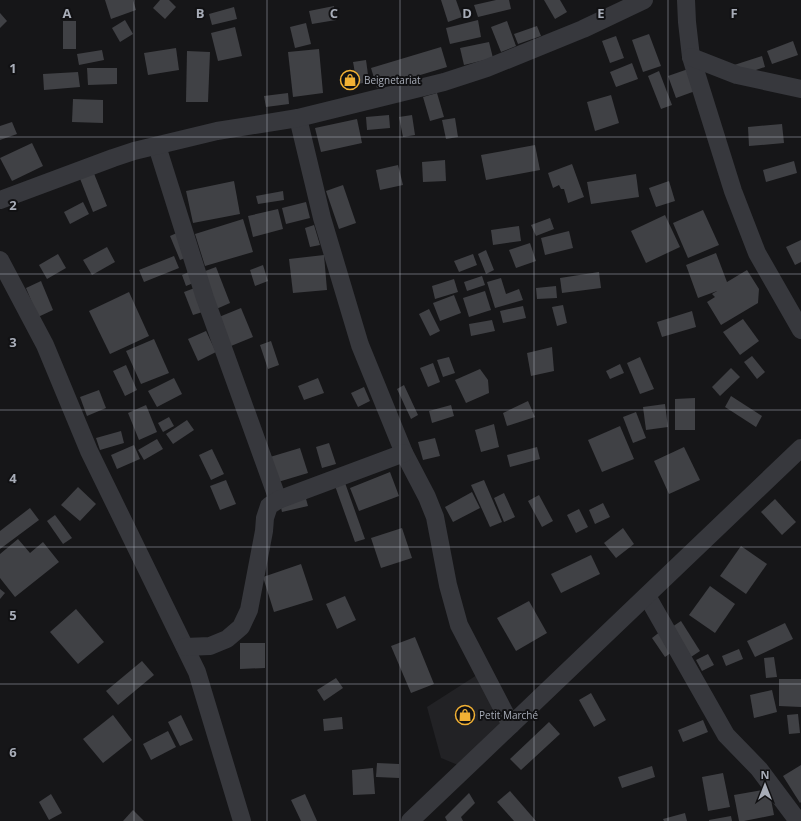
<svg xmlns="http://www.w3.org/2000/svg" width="801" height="821" font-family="'Open Sans',sans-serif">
<rect width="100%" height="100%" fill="#161618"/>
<polygon fill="#222225" points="477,675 505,723 458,765 441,758 427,707"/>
<g fill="#404145">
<polygon points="105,0 133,0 136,10 111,19"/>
<polygon points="160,0 169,0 176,7 165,19 153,8"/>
<polygon points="441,0 456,0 462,17 448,22"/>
<polygon points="496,0 509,0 511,9 478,17 474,5"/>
<polygon points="544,0 560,0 567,12 555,19"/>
<polygon points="334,6 336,20 312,24 309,11"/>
<polygon points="234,7 237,19 212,25 209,14"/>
<polygon points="0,13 7,21 0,28"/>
<polygon points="125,20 133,34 120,42 112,28"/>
<polygon points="478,20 481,37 450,44 446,28"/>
<rect x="63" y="21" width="13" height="28"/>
<polygon points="507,21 516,46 501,52 491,27"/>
<polygon points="306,23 311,44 295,48 290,27"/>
<polygon points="537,26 541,36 518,44 514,34"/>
<polygon points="235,27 242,56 218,61 211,33"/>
<polygon points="649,34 661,66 643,72 632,40"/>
<polygon points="616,36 624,58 610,63 602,41"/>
<polygon points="793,41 798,55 772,64 767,51"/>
<polygon points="489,42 493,58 464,65 460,48"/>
<polygon points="441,47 447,67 377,88 371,68"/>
<polygon points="176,48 179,70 148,75 144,53"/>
<polygon points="319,49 323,93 293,97 288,52"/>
<polygon points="102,50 104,60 79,65 77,54"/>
<polygon points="187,51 210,52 208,102 186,102"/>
<polygon points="762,56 765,67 735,77 731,66"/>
<polygon points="366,60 369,82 357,84 353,62"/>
<polygon points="632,63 638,79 616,87 610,72"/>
<polygon points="87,68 117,68 117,84 88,85"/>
<polygon points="691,68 698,90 676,98 668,76"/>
<polygon points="659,71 672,105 661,109 648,76"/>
<polygon points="78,72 80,87 44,90 43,74"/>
<polygon points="288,93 289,104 266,107 264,96"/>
<polygon points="437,93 444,117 430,121 423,97"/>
<polygon points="611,95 619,123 595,131 587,102"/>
<polygon points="73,99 103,100 103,123 72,122"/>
<polygon points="389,115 390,128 367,130 366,117"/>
<polygon points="412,115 415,135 403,137 399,117"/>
<polygon points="455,118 458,137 446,139 442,120"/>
<polygon points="357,119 362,143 321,152 315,128"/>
<polygon points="12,122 17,134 0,140 0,126"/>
<polygon points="782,124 784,143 749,146 748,127"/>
<polygon points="32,143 43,166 12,181 0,158"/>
<polygon points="535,145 540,170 486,180 481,155"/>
<polygon points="445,160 446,181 423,182 422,162"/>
<polygon points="794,161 797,173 766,182 763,170"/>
<polygon points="572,164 584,197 568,203 564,189 561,189 559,185 553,188 548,173"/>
<polygon points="398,165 403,185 380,190 376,170"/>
<polygon points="93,171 107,206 93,212 79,176"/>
<polygon points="636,174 639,197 591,204 587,182"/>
<polygon points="234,181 240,214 193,223 186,191"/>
<polygon points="669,181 675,201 656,207 649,188"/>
<polygon points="343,185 356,223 339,229 326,191"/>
<polygon points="283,191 284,200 258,204 256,196"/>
<polygon points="83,202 89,214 70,224 64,212"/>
<polygon points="306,202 310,218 286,224 282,208"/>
<polygon points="278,209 283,229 253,237 248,216"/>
<polygon points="703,210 719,245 688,258 673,223"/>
<polygon points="665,215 680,247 646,263 631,231"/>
<polygon points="550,218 554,229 536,236 531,225"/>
<polygon points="243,219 253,252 205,266 195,234"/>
<polygon points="314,225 320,245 310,247 305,228"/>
<polygon points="519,226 521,241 493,245 491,230"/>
<polygon points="569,231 573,248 545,255 541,238"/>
<polygon points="179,232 190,256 180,260 170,236"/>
<polygon points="801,240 801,262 795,265 786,247"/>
<polygon points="530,243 536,261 516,268 509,250"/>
<polygon points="107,247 115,262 92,275 83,260"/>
<polygon points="486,250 494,270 486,274 478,254"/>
<polygon points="716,253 727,282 747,270 759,289 758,303 721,325 707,302 715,297 712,294 717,291 698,298 686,265"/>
<polygon points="58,254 66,268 47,279 39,265"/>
<polygon points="473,254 477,265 459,272 454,261"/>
<polygon points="324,255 327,290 293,293 289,259"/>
<polygon points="174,256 179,268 144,282 139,270"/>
<polygon points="263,265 268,281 255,286 250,270"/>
<polygon points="216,267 230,303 214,310 200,273"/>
<polygon points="191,271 196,282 186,286 182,275"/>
<polygon points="599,272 601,288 562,293 560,278"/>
<polygon points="482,276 485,285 467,291 464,282"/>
<polygon points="501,278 506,294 519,289 523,300 495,308 487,282"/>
<polygon points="454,279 458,292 435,299 432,286"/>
<polygon points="41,281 53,310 38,317 26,288"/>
<polygon points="200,286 209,310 193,315 184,292"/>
<polygon points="556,286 557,298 537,299 536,288"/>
<polygon points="485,291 491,310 469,317 463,298"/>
<polygon points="129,292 149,336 110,354 89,311"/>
<polygon points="454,295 461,313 440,321 433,303"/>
<polygon points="563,305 567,323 557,326 552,307"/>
<polygon points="523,306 526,318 503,323 500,311"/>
<polygon points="241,308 253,337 231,346 219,317"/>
<polygon points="429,309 440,331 430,336 419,314"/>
<polygon points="692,311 696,327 662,337 657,322"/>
<polygon points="743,319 759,341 740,355 723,332"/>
<polygon points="492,320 495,331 471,336 469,324"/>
<polygon points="206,331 216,352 198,361 188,339"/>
<polygon points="154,339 169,373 141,384 126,351"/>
<polygon points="271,341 279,365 268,369 260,345"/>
<polygon points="552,347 554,371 531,376 527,353"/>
<polygon points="752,356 765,372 757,379 744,362"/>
<polygon points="449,357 455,373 443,377 437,360"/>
<polygon points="640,357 654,389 640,394 627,363"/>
<polygon points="433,363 440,382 428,387 420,368"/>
<polygon points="620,364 624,373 610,379 606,371"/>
<polygon points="126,365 137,390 125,396 113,371"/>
<polygon points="731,368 740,377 720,396 712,387"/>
<polygon points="480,369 488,380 489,393 466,403 455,380"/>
<polygon points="174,378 182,394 157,407 148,391"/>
<polygon points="318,378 324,393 304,400 298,386"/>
<polygon points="404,385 418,415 411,419 397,389"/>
<polygon points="364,387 370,401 358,407 351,393"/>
<polygon points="99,390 106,408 87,416 80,397"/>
<polygon points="731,396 762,416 756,427 725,407"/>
<polygon points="695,398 695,430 675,430 675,399"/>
<polygon points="528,401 535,417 507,426 503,413"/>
<polygon points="665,404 668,427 646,430 643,407"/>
<polygon points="146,405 157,432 139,440 128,413"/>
<polygon points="451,405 454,416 432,423 429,411"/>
<polygon points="636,412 646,438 633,443 623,417"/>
<polygon points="169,417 174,426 163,432 158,423"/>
<polygon points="187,420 194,430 173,444 166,434"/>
<polygon points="494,424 499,447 481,452 475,430"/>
<polygon points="620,426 634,459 602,472 588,440"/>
<polygon points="121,431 124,443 100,450 96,438"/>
<polygon points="435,438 440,456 423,460 418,442"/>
<polygon points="157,439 163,449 144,460 138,450"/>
<polygon points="329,443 336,464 322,468 316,447"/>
<polygon points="134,445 140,459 117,469 111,455"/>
<polygon points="537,447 540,459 510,467 507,455"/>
<polygon points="684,447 700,480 669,494 654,461"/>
<polygon points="300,448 308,473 278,482 270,457"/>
<polygon points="212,449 224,474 211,480 199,455"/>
<polygon points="390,472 399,496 359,511 350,488"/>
<polygon points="226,480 236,504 220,510 210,486"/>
<polygon points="344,480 365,539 355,542 334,483"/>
<polygon points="484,480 502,522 490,527 471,485"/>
<polygon points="78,487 96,504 80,521 61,505"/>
<polygon points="303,488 308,506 282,512 278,494"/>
<polygon points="472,492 480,508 453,522 445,507"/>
<polygon points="504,493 515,517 504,522 494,498"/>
<polygon points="539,495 553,521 542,527 528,501"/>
<polygon points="775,499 796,522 782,535 761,512"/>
<polygon points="603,503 610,517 595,524 589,510"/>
<polygon points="30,508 39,520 0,549 0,531"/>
<polygon points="579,509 588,527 576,533 567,515"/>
<polygon points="55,515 72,538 63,544 47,521"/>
<polygon points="402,528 412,558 381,568 371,538"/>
<polygon points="623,528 634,544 616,558 604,543"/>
<polygon points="18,539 30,553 43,542 59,562 15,597 0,578 0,554"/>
<polygon points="741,546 767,564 746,594 720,576"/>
<polygon points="591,555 600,574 561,593 551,574"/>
<polygon points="301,564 313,600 274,612 263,577"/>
<polygon points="710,586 735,604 715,633 689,615"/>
<polygon points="0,589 5,593 0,599"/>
<polygon points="345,596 356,620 337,629 326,604"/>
<polygon points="529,601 547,633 516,651 497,618"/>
<polygon points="76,609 104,642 78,664 50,632"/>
<polygon points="681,621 700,651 688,659 669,629"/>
<polygon points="785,623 793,639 755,657 747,641"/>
<polygon points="661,631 675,650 665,657 652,638"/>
<polygon points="415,637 434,684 411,693 391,646"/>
<polygon points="240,643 265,643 265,668 240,669"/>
<polygon points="739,649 743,659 726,666 722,656"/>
<polygon points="708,654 714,665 702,671 696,660"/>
<polygon points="774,657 777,677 766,678 764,658"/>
<polygon points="142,661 154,675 118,705 106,691"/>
<polygon points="336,678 343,688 324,701 317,690"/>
<polygon points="779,679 801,679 801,707 779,706"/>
<polygon points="772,690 777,712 754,718 750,695"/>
<polygon points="591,693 606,720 594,727 579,700"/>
<polygon points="798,714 800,733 789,734 787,715"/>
<polygon points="113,715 132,740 103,763 83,739"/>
<polygon points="181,715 193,740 180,746 168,722"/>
<polygon points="342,717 343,729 324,731 323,719"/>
<polygon points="703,720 708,732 683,742 678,730"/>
<polygon points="549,722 560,734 521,770 510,759"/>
<polygon points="168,731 176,747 151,760 143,744"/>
<polygon points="377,763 399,764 399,778 376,777"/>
<polygon points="801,765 801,802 800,803 783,776"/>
<polygon points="652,766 655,777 622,788 618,777"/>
<polygon points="373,768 375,794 353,795 352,770"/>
<polygon points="723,773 730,807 708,811 702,777"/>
<polygon points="769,789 774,815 744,821 739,821 734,795"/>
<polygon points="510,791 536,821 514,821 497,802"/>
<polygon points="469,793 475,803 461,817 463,821 447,821 445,817"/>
<polygon points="51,794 62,813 49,820 39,802"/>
<polygon points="305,794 317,821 301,821 291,800"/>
<polygon points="133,810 144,821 123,821"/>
<polygon points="685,813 687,821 664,821 663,819"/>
<polygon points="731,816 732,821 709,821 709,820"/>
</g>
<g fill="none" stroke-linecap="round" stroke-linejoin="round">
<g stroke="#37383d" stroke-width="18">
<polyline points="686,0 687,22 691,57 733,191 757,253 801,330"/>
<polyline points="691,57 737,75 801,89"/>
<polyline points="298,118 322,218 360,345 404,453 427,497 435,517 448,585 459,625 511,725"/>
<polyline points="157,146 205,298 278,500"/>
<polyline points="0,200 113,158 134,151 217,131 298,118 444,82 487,68 583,29 644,0"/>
<polyline points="0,260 45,345 89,451 197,672 242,821"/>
<polyline points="647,596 726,735 759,769 798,821"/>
<polyline points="185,647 210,646 227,639 241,627 249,610 264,531 265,518 269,506 278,500 404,453"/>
<polyline points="410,821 511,725 801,448"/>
</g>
</g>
<path fill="none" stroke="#a8adb8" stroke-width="1" stroke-opacity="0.55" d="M134,0V821M267,0V821M400,0V821M534,0V821M668,0V821M0,137H801M0,274H801M0,410H801M0,547H801M0,684H801"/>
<defs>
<symbol id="shop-ring" viewBox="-11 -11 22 22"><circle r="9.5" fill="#111113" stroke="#f2b134" stroke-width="1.5"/><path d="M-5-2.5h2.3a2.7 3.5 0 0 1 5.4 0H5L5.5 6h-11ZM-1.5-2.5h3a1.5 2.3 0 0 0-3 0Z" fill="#f2b134"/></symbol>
</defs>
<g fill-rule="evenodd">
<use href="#shop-ring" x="339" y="69" width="22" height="22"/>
<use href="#shop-ring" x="454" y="704" width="22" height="22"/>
</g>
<g text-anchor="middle" stroke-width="4" stroke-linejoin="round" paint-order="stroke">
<g font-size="10" fill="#a8adb8" stroke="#111113" text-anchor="start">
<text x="364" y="84">Beignetariat</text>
<text x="479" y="719">Petit Marché</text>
</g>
</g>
<g font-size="13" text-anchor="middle" font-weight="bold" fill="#a8adb8" stroke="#111113" stroke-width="4" stroke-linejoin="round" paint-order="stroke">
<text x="67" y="18">A</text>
<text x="200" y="18">B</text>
<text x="334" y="18">C</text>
<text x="467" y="18">D</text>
<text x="601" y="18">E</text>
<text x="734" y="18">F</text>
<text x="13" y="73">1</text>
<text x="13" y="210">2</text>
<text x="13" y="347">3</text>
<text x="13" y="483">4</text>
<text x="13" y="620">5</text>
<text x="13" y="757">6</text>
</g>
<g transform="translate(765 785)" stroke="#111113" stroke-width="3" paint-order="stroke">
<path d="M0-3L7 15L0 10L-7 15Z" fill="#a8adb8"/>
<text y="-6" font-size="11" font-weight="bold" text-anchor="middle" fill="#a8adb8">N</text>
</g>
</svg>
